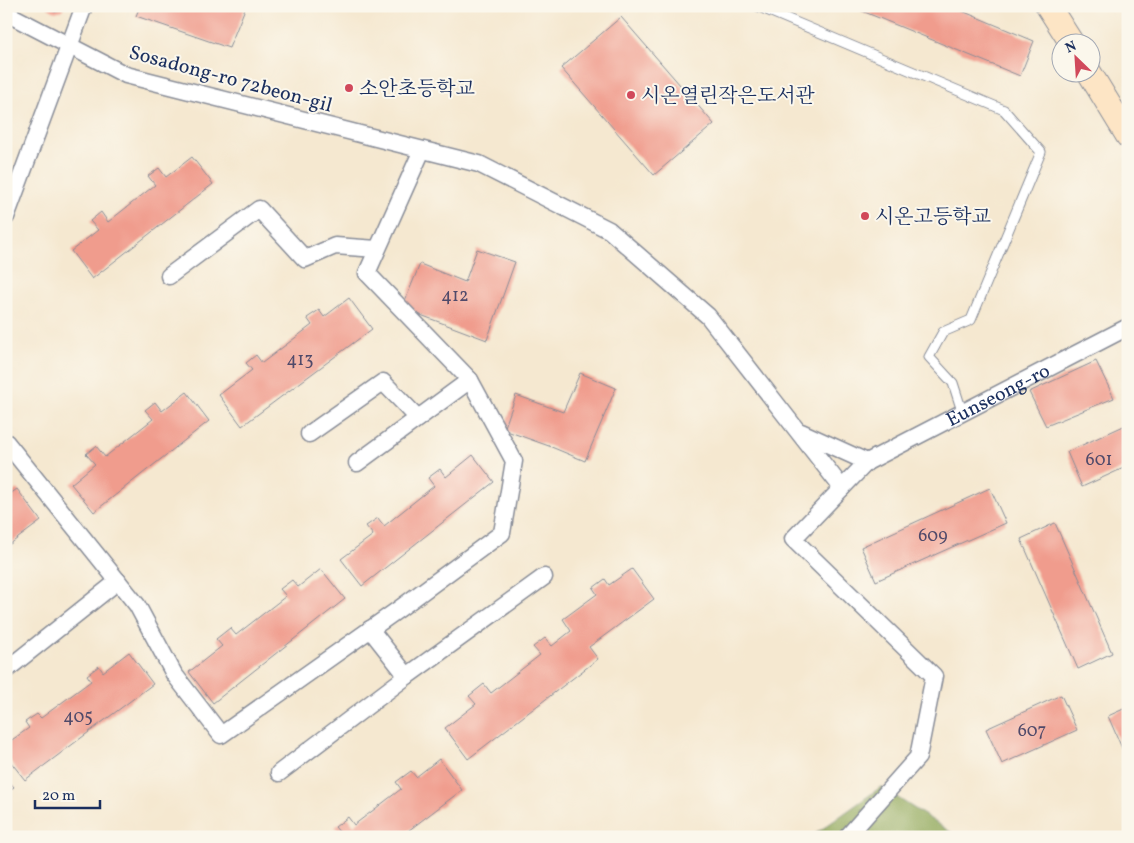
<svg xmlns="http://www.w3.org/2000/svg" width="1134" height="843" font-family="Vollkorn,'Noto Serif KR',serif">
<rect width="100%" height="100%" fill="#fbf7ec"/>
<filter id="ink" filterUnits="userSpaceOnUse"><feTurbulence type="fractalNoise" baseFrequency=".02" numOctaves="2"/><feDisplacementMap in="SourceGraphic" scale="10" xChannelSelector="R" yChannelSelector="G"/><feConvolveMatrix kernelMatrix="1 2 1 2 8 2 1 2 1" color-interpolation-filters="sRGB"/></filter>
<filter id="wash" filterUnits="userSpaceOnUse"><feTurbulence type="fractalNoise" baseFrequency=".0096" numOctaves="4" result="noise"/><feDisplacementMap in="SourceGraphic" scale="20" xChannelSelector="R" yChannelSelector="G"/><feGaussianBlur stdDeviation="1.12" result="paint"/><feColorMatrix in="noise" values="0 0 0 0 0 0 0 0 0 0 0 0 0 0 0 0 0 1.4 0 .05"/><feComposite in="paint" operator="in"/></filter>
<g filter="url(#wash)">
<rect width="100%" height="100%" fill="#f5e8d0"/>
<polygon fill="#8fa758" stroke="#556b5b" points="881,787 952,833 957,837 811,837"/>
<g id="blocks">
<g fill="#f09c8d">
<polygon points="45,6 64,6 62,10 55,12"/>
<polygon points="140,6 246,6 229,48 136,16"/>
<polygon points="850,6 950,6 1034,41 1020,76"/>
<polygon points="621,17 714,124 654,175 561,68"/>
<polygon points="192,157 213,184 92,279 71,251 98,230 90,221 101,212 108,222 155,185 148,176 159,168 166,177"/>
<polygon points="477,249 515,262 487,340 402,308 420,264 465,282"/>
<polygon points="349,298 372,329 242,426 219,395 252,370 246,363 256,355 262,363 312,325 307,318 319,310 324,317"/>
<polygon points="1096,361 1114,398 1046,426 1029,392"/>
<polygon points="580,373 616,388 585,461 549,446 504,430 516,395 563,412"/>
<polygon points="187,392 209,421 94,512 71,484 95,464 86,454 96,446 105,457 153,419 145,410 155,402 162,411"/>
<polygon points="1128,424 1128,466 1082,487 1067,452"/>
<polygon points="473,455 494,482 362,586 341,559 373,535 366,526 378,518 384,526 434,486 428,478 440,469 446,477"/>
<polygon points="990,488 1006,523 876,581 861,547"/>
<polygon points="17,489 41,521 6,547 6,497"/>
<polygon points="1055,523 1112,653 1078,669 1021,539"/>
<polygon points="321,569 345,599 213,703 189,672 222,646 216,639 230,628 236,635 286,596 280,589 292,580 298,587"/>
<polygon points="632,569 654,599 589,647 598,659 468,759 445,728 476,704 469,696 484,684 491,693 540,655 533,647 545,638 552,646 571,631 563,619 597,594 593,588 605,579 609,585"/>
<polygon points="129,652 153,684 25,780 6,756 6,744 29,728 25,722 37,714 41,718 91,681 87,675 99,666 103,672"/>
<polygon points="1061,695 1077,730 1002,764 986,729"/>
<polygon points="1128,707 1128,762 1108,716"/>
<polygon points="439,759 462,790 400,837 337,837 341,834 335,827 348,817 354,825 401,789 396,782 411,771 416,777"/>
<polygon points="6,778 14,787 6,793"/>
</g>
</g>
</g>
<g filter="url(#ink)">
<use href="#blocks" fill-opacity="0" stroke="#888c97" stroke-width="1"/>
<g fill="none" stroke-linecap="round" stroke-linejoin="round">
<defs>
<polyline id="lane" points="757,6 1004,110 1041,152 971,320 943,332 929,357 953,383 961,408 965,411"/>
<g id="street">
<polyline points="6,13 126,75 479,164 609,230 708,316 842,488"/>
<polyline points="6,217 84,6"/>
<polyline points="169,276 259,209 305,259 335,246 377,249"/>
<polyline points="801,432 867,462"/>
<polyline points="309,434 383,382 418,418"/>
<polyline points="6,442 137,605 174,674 221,735 399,609 502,533 514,461 470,380 367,273 422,150"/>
<polyline points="357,463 470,380"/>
<polyline points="370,629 407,676 544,577"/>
<polyline points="6,670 118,581"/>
<polyline points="279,773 407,676"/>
<path id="s1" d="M847,837L918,757L934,676L793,539L867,462L1128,327"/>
</g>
<g id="secondary">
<polyline points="1048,6 1071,42"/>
<polyline points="1089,72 1128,136"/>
</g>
</defs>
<use href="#lane" stroke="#888c97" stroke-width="11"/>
<use href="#street" stroke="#888c97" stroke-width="19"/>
<use href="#secondary" stroke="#888c97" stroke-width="26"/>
<use href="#lane" stroke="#fff" stroke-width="9"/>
<use href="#street" stroke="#fff" stroke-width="16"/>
<use href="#secondary" stroke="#fde5c5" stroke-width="24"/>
</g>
</g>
<g fill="#d1495b" stroke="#fbf7ec" stroke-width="2">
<circle cx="349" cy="88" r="5"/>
<circle cx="631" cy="95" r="5"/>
<circle cx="865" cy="216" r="5"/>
</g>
<g text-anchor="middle" stroke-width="4" stroke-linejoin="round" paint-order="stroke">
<g font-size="18" fill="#504a6a">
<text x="455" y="301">412</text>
<text x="300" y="365">413</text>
<text x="1099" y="465">601</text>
<text x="933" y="541">609</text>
<text x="78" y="722">405</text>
<text x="1032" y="736">607</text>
</g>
<g font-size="20" fill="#1b2f5e" stroke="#fbf7ec">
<text transform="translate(231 78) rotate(15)" y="7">Sosadong-ro 72beon-gil</text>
<text dy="7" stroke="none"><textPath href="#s1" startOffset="640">Eunseong-ro</textPath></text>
</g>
<g font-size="20" fill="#1b2f5e" stroke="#fbf7ec" text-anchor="start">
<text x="359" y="95">소안초등학교</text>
<text x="641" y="102">시온열린작은도서관</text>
<text x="875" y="223">시온고등학교</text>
</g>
</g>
<rect width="1134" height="843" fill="none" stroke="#fbf7ec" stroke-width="25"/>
<g transform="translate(1076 58) rotate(335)"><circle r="24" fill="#fbf7ec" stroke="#a1a7b3"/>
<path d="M0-4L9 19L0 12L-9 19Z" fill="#d1495b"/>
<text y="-8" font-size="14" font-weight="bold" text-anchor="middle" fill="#1b2f5e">N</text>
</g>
<path d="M35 800v8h65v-8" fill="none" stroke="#1b2f5e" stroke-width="2.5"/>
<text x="42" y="800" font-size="15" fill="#1b2f5e" stroke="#fbf7ec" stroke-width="4" paint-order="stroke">20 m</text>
</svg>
